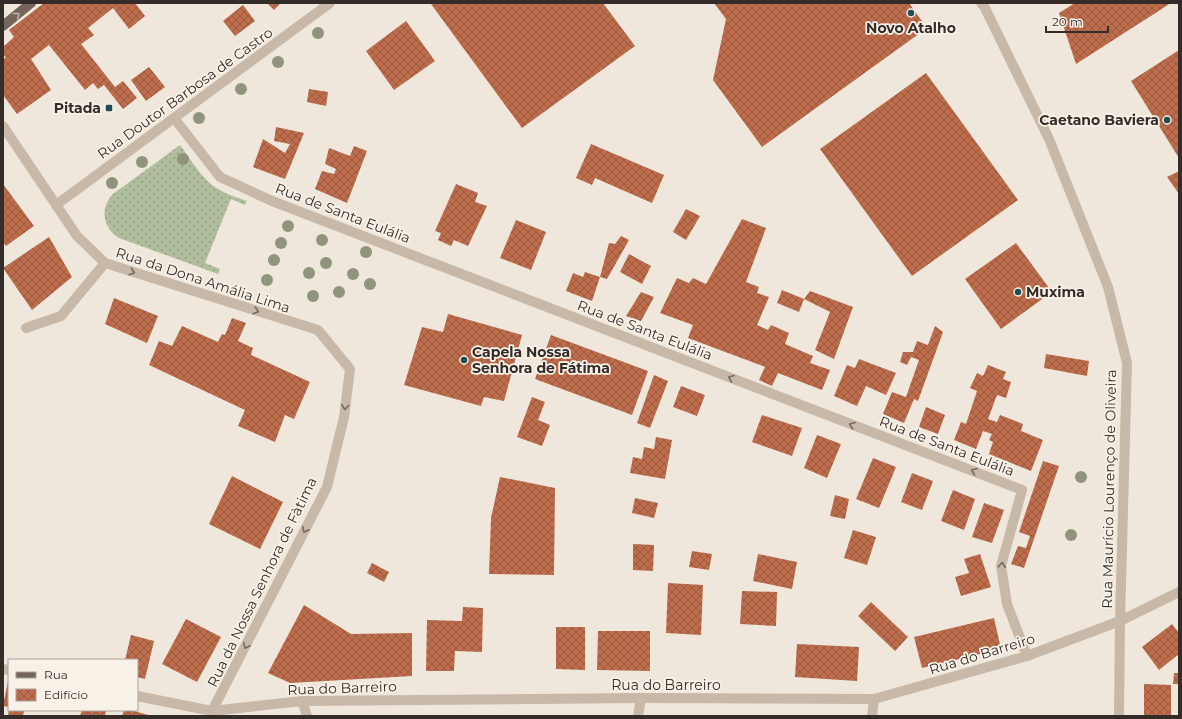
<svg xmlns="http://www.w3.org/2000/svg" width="1182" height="719" font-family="Montserrat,sans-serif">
<defs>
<pattern id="grass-dots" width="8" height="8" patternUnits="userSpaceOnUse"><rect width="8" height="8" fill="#b1be9d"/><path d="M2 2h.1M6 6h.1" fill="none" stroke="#919b80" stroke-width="1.8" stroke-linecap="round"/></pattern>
<pattern id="building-cross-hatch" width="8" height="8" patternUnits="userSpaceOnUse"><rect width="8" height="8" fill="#bd6d4c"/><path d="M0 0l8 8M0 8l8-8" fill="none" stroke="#9a5a3f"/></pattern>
</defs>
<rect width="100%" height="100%" fill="#f0e7dc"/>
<path fill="url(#grass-dots)" d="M180,145C192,161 203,181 220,190C228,195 238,198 247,201L245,205L231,199L205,263L220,269L218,274L119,238C102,227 100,208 113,194Z"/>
<g fill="url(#building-cross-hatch)">
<polygon points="44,3 135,3 145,16 129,29 113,8 88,28 94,35 81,44 115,87 123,81 137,98 123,109 104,85 98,89 93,83 85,90 49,45 31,59 51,90 17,114 3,95 3,59 6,58 3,54 3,47 14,37 9,30"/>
<polygon points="267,3 281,3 274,10"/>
<polygon points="432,3 603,3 635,46 522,128 431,4"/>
<polygon points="714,3 909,3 927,28 762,147 713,80 726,19"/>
<polygon points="1075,3 1171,3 1076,64 1059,13"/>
<polygon points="243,5 255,21 235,36 223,21"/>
<polygon points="406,21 435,61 394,90 366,51"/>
<polygon points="1179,50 1179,158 1131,81"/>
<polygon points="149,67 165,87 146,101 131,80"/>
<polygon points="926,73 1018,200 912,276 820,149"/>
<polygon points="309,89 328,92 326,106 307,102"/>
<polygon points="276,127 304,133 285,179 253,167 263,139 285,153 290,144 274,141"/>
<polygon points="591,144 664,175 652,203 595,178 592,185 576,178"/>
<polygon points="354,146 367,151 347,203 315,189 322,171 334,174 336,169 325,164 329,148 350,156"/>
<polygon points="1179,171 1179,194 1167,177"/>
<polygon points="3,184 34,226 6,246 3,242"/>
<polygon points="456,184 478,193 475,202 487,206 468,246 454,240 451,246 438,240 441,233 435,231"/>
<polygon points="686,209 700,216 686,240 673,232"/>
<polygon points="742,219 766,228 746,282 759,287 757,293 769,297 757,325 768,330 771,325 789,333 785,344 813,356 810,363 830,370 822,390 778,373 772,386 759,380 765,367 688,338 693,325 660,313 677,278 689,283 693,278 706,284"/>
<polygon points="516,220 546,232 531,270 500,258"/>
<polygon points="621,236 629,240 607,279 600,277 609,243 615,244"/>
<polygon points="49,237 72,277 32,310 3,268"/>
<polygon points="1016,243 1052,292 1001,329 965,279"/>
<polygon points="629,254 651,266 642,284 620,272"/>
<polygon points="585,272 600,277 592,301 566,291 573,273 583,277"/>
<polygon points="782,290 804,299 810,291 853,307 834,359 815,350 830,312 804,299 799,312 777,303"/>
<polygon points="641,292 654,297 641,321 626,316"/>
<polygon points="114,298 158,316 147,343 105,324"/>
<polygon points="448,314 522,335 504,401 484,397 481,406 404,385 422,327 443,332"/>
<polygon points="232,318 246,323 238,341 253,348 251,355 310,382 294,419 285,415 275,442 238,426 245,410 149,365 159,341 172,346 182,326 218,342 222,334 225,335"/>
<polygon points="935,326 943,332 918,401 914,399 904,423 883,414 892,392 906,397 919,360 911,357 907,365 900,362 903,352 913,352 917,341 928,345"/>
<polygon points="551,335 648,371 632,415 535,379"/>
<polygon points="1046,354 1089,361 1087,376 1044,368"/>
<polygon points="859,359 896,373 886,395 866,386 857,406 834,396 847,365 855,368"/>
<polygon points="988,365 1006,372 1003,379 1011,382 1006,398 997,395 988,419 997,422 1000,415 1023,424 1021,431 1043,440 1031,471 989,454 993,442 989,440 992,434 983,431 976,449 954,440 961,422 966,424 977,391 970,388 977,373 983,376"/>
<polygon points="654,375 668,381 650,428 637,423"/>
<polygon points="681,386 705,395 697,416 673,407"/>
<polygon points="532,397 545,402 538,420 550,425 542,446 517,437"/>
<polygon points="926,407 945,415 938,434 919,427"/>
<polygon points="762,415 802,428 792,456 752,442"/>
<polygon points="817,435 841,444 827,478 804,468"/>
<polygon points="656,437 672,440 665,479 630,473 633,457 642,459 644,447 654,449"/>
<polygon points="873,458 896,467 879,508 856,499"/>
<polygon points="1043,461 1059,466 1024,568 1011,564 1018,546 1026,548 1030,536 1019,532"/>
<polygon points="912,473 933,481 922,510 901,502"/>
<polygon points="232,476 283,502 260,549 209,524"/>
<polygon points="500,477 555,488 554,575 489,574 491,518"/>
<polygon points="953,490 975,499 964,530 941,521"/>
<polygon points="835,495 849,499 845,519 830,516"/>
<polygon points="635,498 658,503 654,518 632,513"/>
<polygon points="984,503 1004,510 992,543 972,537"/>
<polygon points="853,530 876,537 867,565 844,558"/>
<polygon points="633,544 654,545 653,571 633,570"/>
<polygon points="692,551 712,554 709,570 689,567"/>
<polygon points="758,554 797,562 792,589 753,581"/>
<polygon points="980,554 991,587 961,596 955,577 969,573 964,559"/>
<polygon points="372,563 389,572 384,582 367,573"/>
<polygon points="668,583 703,585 701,635 666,633"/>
<polygon points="742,591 777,592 776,626 740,624"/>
<polygon points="871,602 908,637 895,651 858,616"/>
<polygon points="304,605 351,634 412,633 412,676 290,683 268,673"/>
<polygon points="463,607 483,608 482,652 455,651 454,671 426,671 427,620 462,621"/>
<polygon points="994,618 1001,649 922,668 914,637"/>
<polygon points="186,619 221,637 197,682 162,664"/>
<polygon points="1172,624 1179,633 1179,654 1159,670 1142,647"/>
<polygon points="556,627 585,627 585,670 556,669"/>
<polygon points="598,631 650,631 650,671 597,670"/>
<polygon points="131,635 154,641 145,679 137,677 137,660 125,660"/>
<polygon points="797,644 859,647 857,681 795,677"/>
<polygon points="1174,673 1179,673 1179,684 1173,684"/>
<polygon points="8,681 9,682 9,707 3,706"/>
<polygon points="1144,684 1171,685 1171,716 1144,716"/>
<polygon points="9,710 24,710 23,716 8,716"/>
<polygon points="82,710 106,710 105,716 80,716"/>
<polygon points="124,710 130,710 152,716 122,716"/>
</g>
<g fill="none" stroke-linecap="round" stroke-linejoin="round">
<g stroke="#c7b8a8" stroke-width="10">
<polyline points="981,3 985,8 1049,139 1108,287 1127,363 1120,621 1119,716"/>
<polyline points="174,118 220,177 272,201 1022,490 1001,566 1007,604 1027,656"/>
<polyline points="3,126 77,236 105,263 318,330 350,369 344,417 327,487 212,711"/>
<polyline points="56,205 330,3"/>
<polyline points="26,328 61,316 105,263"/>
<polyline points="3,669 9,670"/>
<polyline points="137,696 212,711 302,701 641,698 874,699 1027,656 1120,621 1179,592"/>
<polyline points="302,701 307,716"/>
<polyline points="638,716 641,698"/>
<polyline points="872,716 874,699"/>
</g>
<polyline stroke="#75655a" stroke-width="10" points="3,26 31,3"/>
</g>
<g fill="#90947c">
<circle cx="318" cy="33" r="6"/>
<circle cx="278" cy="62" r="6"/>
<circle cx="241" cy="89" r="6"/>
<circle cx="199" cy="118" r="6"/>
<circle cx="183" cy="159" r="6"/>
<circle cx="142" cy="162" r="6"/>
<circle cx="112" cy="183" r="6"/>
<circle cx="288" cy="226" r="6"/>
<circle cx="322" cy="240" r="6"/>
<circle cx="281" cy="243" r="6"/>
<circle cx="366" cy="252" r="6"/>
<circle cx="274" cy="260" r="6"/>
<circle cx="326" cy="263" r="6"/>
<circle cx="309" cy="273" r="6"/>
<circle cx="353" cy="274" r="6"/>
<circle cx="267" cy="280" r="6"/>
<circle cx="370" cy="284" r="6"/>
<circle cx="339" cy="292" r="6"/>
<circle cx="313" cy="296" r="6"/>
<circle cx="1081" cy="477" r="6"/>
<circle cx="1071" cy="535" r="6"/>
</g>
<defs><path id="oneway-chevron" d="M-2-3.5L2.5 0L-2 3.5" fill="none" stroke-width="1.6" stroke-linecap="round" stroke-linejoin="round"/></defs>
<use stroke="#bdb2a8" href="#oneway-chevron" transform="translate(17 15) rotate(-39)"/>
<g stroke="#766b62">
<use href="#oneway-chevron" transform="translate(132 272) rotate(18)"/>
<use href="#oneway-chevron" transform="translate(256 311) rotate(18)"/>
<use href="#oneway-chevron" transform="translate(731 378) rotate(-159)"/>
<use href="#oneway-chevron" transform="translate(345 407) rotate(97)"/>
<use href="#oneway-chevron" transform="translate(852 425) rotate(-159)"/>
<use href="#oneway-chevron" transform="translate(974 471) rotate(-159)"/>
<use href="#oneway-chevron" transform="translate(305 530) rotate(117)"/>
<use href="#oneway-chevron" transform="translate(1002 565) rotate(-86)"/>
<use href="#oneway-chevron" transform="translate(246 646) rotate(117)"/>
</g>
<g fill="#204d53" stroke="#f8f1e7" stroke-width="1.5">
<circle cx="911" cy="13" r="4"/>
<rect x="105" y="104" width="8" height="8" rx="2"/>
<circle cx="1167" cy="120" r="4"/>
<circle cx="1018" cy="292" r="4"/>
<circle cx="464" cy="360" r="4"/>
</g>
<g text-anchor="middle" stroke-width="3.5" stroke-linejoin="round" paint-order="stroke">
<g font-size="14" font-weight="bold" fill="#342c28" stroke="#f8f1e7" text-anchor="end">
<text x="911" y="33" text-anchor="middle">Novo Atalho</text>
<text x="101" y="113">Pitada</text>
<text x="1159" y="125">Caetano Baviera</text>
<text x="1026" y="297" text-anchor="start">Muxima</text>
<text x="472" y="357" text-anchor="start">Capela Nossa<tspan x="472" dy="16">Senhora de Fátima</tspan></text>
</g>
<g font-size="14" fill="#342c28" stroke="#f8f1e7">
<text transform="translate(185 93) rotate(-36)" y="5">Rua Doutor Barbosa de Castro</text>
<text transform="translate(343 213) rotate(21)" y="5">Rua de Santa Eulália</text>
<text transform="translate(203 280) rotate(18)" y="5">Rua da Dona Amália Lima</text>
<text transform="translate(645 330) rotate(21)" y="5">Rua de Santa Eulália</text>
<text transform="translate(947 446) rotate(21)" y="5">Rua de Santa Eulália</text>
<text transform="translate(1109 489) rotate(-89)" y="5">Rua Maurício Lourenço de Oliveira</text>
<text transform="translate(262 582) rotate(-64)" y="5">Rua da Nossa Senhora de Fàtima</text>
<text transform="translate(982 654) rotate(-17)" y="5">Rua do Barreiro</text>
<text x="666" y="690">Rua do Barreiro</text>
<text transform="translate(342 688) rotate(-2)" y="5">Rua do Barreiro</text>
</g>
</g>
<rect width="1182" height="719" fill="none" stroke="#342c28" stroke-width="8"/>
<rect x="8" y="659" width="130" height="52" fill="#f8f1e7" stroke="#aaa29b"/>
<rect x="16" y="672" width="20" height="6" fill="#75655a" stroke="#aaa29b"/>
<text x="44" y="679" font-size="12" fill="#342c28">Rua</text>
<rect x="16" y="689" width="20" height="12" fill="url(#building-cross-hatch)" stroke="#aaa29b"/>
<text x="44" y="699" font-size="12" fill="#342c28">Edifício</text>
<path d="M1046 26v6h62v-6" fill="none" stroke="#342c28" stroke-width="2"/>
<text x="1052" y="26" font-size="12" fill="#342c28" stroke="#f8f1e7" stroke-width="3" paint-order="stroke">20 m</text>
</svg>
